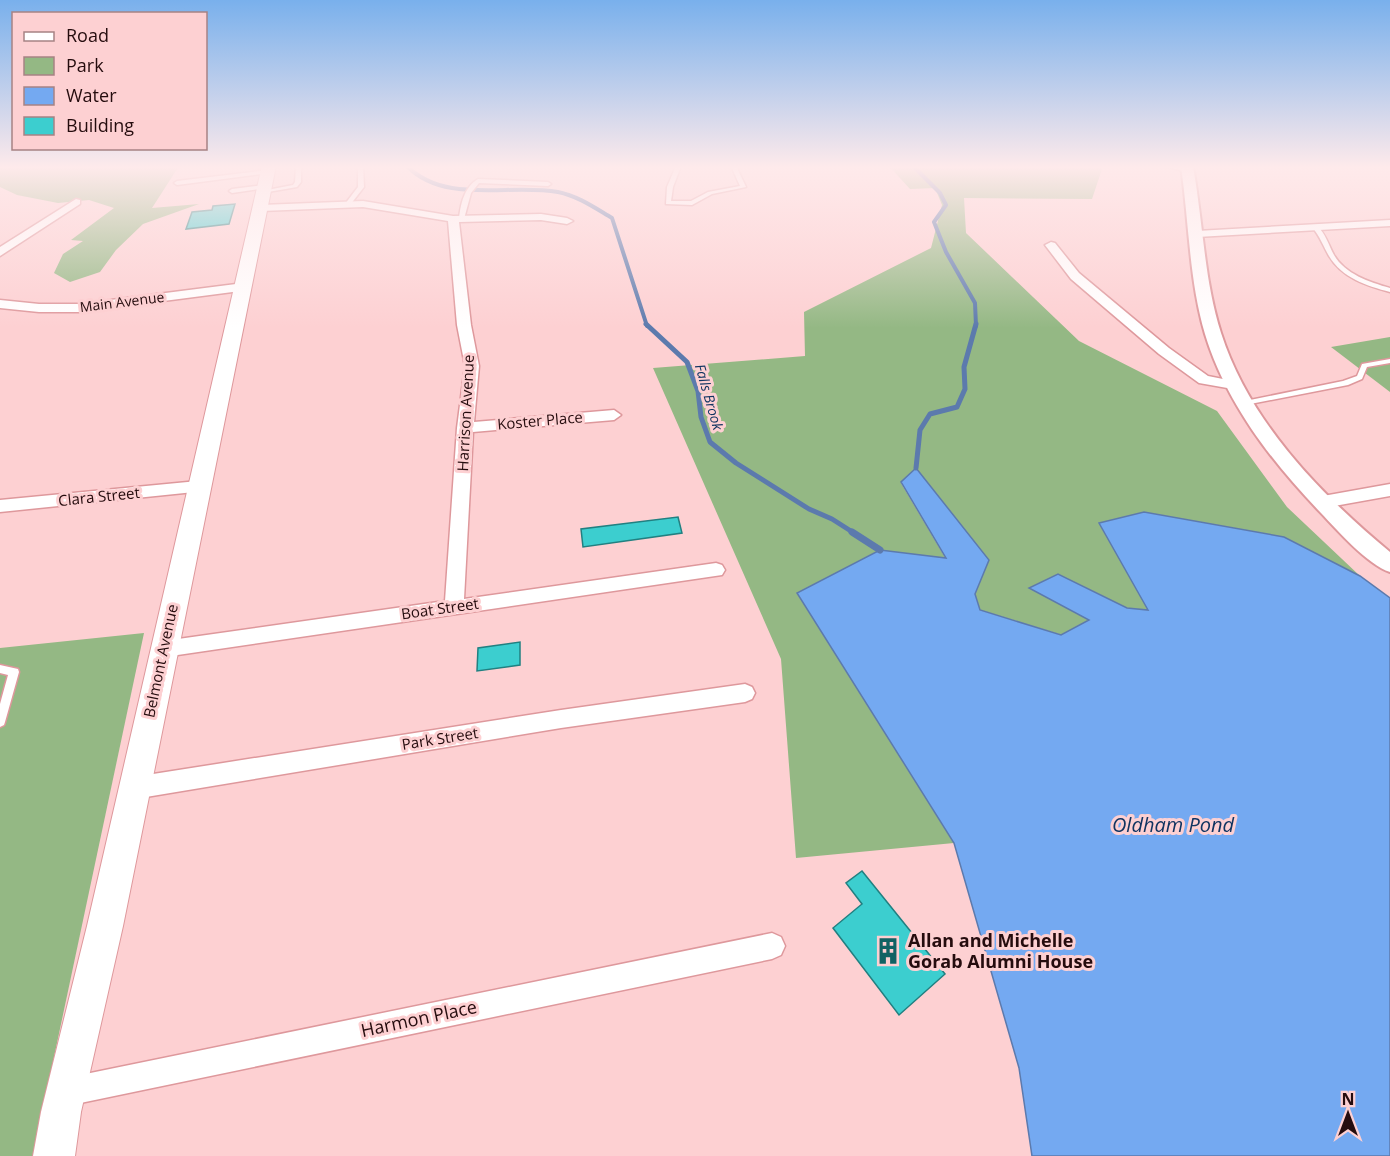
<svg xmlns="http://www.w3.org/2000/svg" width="1390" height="1156" font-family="'Open Sans',sans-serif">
<rect width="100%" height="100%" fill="#fdd0d2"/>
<g fill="#94b884">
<polygon points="0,166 179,166 152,208 199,204 143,224 116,250 100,272 70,282 54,273 63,254 83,241 71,240 114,208 89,200 58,203 17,195 0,187"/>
<polygon points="889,166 1103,166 1092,199 964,198 966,233 1079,341 1217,411 1287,507 1360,576 1284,537 1144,512 1099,523 1149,610 1127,608 1058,574 1089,621 1062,635 980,610 975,594 988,560 916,468 901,483 946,559 797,593 954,843 796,858 781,659 653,368 805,356 804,312 931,248 942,205 935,188 910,189"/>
<polygon points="1390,337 1390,392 1331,347"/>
<polygon points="144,633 33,1156 0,1156 0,648"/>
</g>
<polygon fill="#74a9f1" stroke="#5c7aad" stroke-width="1.5" points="916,468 989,560 975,594 980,610 1061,635 1089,620 1029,588 1058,574 1127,608 1148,610 1099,523 1144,512 1284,537 1360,576 1390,598 1390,1156 1032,1156 1019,1068 954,843 797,593 880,550 946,558 901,482"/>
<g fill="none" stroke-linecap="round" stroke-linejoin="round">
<g stroke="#5c7aad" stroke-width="4">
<path d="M407,166C445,205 510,183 558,192C578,196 595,208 612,218L647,326"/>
<polyline points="913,166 940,193 946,205 934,222 946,252 975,303 976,326"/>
</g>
<g stroke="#5c7aad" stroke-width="5">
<polyline points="646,324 687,362 698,391 701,417 710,442 736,463 809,509 832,519 854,533"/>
<polyline points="916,468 920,430 930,414 957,407 965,389 964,367 976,324"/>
</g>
<polyline stroke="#5c7aad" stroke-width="7" points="852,532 880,550"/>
</g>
<g fill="#3ccecf" stroke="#218081" stroke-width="1.5">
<polygon points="235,204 229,224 186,229 192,212 212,210 213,206"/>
<polygon points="678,517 682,533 583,547 581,529"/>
<polygon points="520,642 520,665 477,671 478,648"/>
<polygon points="862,871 945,974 899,1015 833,928 862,904 846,883"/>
</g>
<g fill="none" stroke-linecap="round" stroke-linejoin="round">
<defs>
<g id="service">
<polygon points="296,166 301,166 301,182 297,187 262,193 262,191 293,185 295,182"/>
<polygon points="358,166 363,166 364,187 350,205 346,205 345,204 358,187"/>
<polygon points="676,166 681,166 673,187 671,201 691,201 708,192 740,186 731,166 736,166 746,187 712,194 692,205 666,204 667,187"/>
<polygon points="1164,166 1176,166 1190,170 1187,172"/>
<polygon points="268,170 270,171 270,173 177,185 174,183 177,181"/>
<path d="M478,179L548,182L551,184L548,186L479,183L471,193L464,219L459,220C460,206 464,187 478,179Z"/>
<polygon points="265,185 268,187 267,188 232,193 229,191 232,189"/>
<path d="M1313,226H1317C1326,234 1328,244 1334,255C1345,274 1369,282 1390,288V292C1367,286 1342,278 1329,256C1323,246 1320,236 1312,227Z"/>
<polygon points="1390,359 1390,363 1367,367 1362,379 1348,385 1245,405 1241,403 1245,401 1343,381 1357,376 1362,364"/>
<polygon points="0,665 18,669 19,672 5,722 4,725 0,727 0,704 8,675 0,673"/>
</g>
<g id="minor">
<polygon points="76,199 80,200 80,204 0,256 0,247"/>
<polygon points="363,201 453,216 541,214 567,218 573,221 567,224 541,220 459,222 471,325 479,366 474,422 614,410 621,415 614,420 473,432 464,599 716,563 722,565 725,570 722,575 164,657 157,655 154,649 157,643 164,641 445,601 457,428 465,366 457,325 448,221 363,207 261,211 256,208 261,205"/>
<polygon points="1390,220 1390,226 1197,237 1191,234 1197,231"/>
<polygon points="1051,242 1055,243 1079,273 1169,348 1208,376 1238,382 1240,385 1238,388 1233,389 1199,383 1159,354 1071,279 1045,245"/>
<polygon points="244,283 250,287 248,290 79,312 39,312 0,308 0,300 39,304 79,304"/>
<polygon points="198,481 204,483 206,487 204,491 0,512 0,500"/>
<polygon points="1390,484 1390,496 1323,508 1317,506 1315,502 1317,498 1323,496"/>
<polygon points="745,684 752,687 755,693 752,699 745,702 561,728 134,799 126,795 123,788 126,781 134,777 561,710"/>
<polygon points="772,933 781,937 785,946 781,955 772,959 66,1106 56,1102 52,1092 56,1082 66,1078"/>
</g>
<path id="tertiary" d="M1181,166H1193C1203,222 1204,280 1221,333C1249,421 1320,494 1390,552V572C1368,565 1338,531 1321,513C1272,462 1226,403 1205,334C1189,280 1189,222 1181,166Z"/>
<polygon id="secondary" points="262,166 276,166 123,926 81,1112 75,1156 33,1156 41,1112 87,926"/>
</defs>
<use href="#service" stroke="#de989c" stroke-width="3"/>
<use href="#minor" stroke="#de989c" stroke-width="3"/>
<use href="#tertiary" stroke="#de989c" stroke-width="4"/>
<use href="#secondary" stroke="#de989c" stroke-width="2"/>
<use href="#service" fill="#fff" fill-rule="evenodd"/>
<use href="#minor" fill="#fff" fill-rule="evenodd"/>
<use href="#tertiary" fill="#fff" fill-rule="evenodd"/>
<use href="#secondary" fill="#fff" fill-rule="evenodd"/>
</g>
<linearGradient id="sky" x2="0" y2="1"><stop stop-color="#79b0ec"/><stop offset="0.51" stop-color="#feeaeb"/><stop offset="1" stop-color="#feeaeb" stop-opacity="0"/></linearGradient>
<rect width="1390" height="328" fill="url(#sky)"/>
<defs>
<symbol id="building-bare" viewBox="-9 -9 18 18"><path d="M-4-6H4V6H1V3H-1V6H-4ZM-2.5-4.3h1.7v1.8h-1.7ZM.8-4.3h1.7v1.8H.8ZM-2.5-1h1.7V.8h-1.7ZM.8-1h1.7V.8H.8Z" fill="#116263" stroke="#fdd0d2" stroke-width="2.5" paint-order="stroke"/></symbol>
</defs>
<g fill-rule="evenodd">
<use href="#building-bare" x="869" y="932" width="38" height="38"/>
</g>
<g text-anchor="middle" stroke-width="6" stroke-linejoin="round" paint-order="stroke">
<g font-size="14" fill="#250c0e" stroke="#fdd0d2">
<text transform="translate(122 302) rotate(-7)" y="5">Main Avenue</text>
</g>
<g font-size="14" font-style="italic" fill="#103461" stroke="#fdd0d2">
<text transform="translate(709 397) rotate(74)" y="5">Falls Brook</text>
</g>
<g font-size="15" fill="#250c0e" stroke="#fdd0d2">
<text transform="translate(466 413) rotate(-87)" y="5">Harrison Avenue</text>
<text transform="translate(540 421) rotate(-5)" y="5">Koster Place</text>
<text transform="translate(99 497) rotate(-6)" y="5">Clara Street</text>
<text transform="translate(440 609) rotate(-8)" y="5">Boat Street</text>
<text transform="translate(161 661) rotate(-78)" y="5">Belmont Avenue</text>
<text transform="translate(440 739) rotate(-9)" y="5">Park Street</text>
</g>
<g font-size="18" font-weight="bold" fill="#250c0e" stroke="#fdd0d2" text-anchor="start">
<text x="908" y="947">Allan and Michelle<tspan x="908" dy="21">Gorab Alumni House</tspan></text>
</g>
<g font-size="18" fill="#250c0e" stroke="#fdd0d2">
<text transform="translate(419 1019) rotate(-12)" y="6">Harmon Place</text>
</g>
<g font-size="20" font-style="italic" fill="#103461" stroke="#fdd0d2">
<text x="1173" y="832">Oldham Pond</text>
</g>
</g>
<rect x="12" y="12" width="195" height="138" fill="#fdd0d2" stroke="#a78284" stroke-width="1.5"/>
<rect x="24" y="32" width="30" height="9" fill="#ffffff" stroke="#a78284" stroke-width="1.5"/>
<text x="66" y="42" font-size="18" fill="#250c0e">Road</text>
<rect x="24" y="57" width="30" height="18" fill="#94b884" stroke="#a78284" stroke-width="1.5"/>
<text x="66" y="72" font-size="18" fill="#250c0e">Park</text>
<rect x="24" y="87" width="30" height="18" fill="#74a9f1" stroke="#a78284" stroke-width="1.5"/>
<text x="66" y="102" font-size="18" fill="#250c0e">Water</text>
<rect x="24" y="117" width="30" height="18" fill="#3ccecf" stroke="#a78284" stroke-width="1.5"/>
<text x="66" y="132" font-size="18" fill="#250c0e">Building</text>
<g transform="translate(1348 1114)" stroke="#fdd0d2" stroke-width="4.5" paint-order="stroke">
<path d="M0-4.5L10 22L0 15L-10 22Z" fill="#250c0e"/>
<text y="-9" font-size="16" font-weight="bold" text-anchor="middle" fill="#250c0e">N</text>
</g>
</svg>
